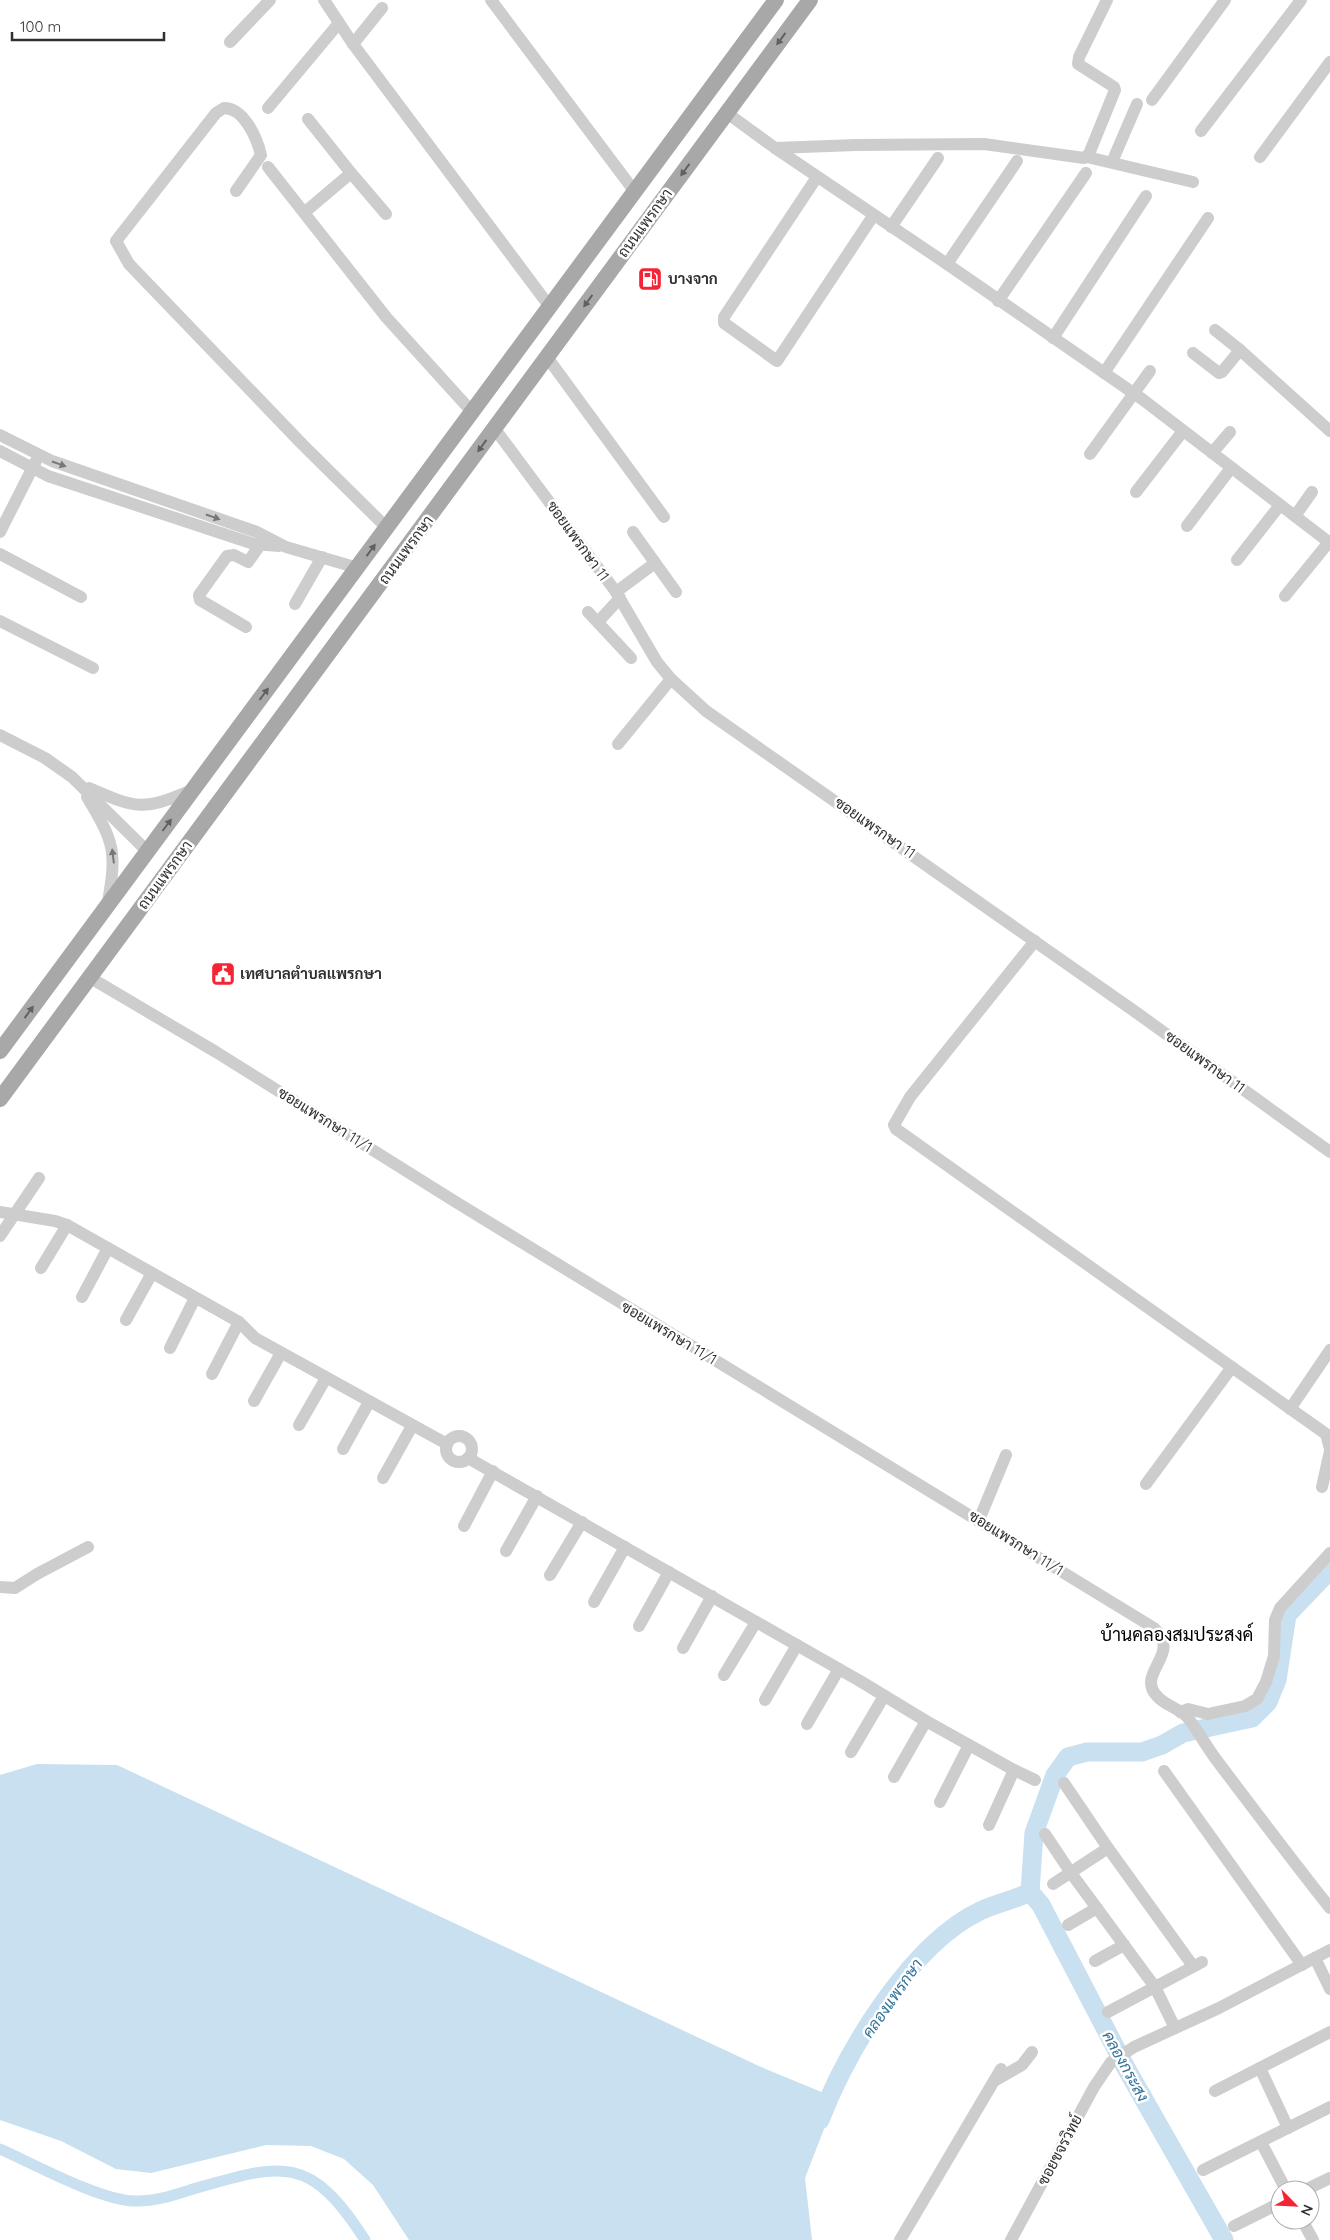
<svg xmlns="http://www.w3.org/2000/svg" width="1330" height="2240" font-family="Quicksand,Sarabun,sans-serif">
<rect width="100%" height="100%" fill="#fff"/>
<polygon fill="#c8e0f0" points="37,1764 117,1765 761,2067 836,2098 805,2178 812,2240 409,2240 373,2185 344,2159 311,2146 266,2145 151,2173 116,2169 61,2141 0,2120 0,1775"/>
<g fill="none" stroke-linecap="round" stroke-linejoin="round">
<path stroke="#c8e0f0" stroke-width="11" d="M0,2149C34,2164 99,2200 134,2201C154,2202 174,2195 193,2189C283,2163 310,2154 365,2240"/>
<g stroke="#c8e0f0" stroke-width="19">
<polyline points="1030,1892 1041,1905 1126,2068 1224,2240"/>
<path d="M820,2120C847,2050 911,1944 980,1911C997,1903 1014,1900 1030,1892L1034,1833L1055,1775L1068,1757L1087,1752H1142L1162,1745L1183,1733L1252,1718L1268,1702L1277,1680L1287,1615L1330,1570"/>
</g>
<g stroke="#cdcdcd" stroke-width="12">
<polyline points="324,0 353,44 550,307"/>
<polyline points="491,0 635,192"/>
<polyline points="230,42 270,0"/>
<polyline points="353,44 382,8"/>
<polyline points="1152,100 1225,0"/>
<polyline points="268,108 339,23"/>
<polyline points="727,113 775,148 947,264 1142,399 1330,543"/>
<polyline points="1201,131 1301,0"/>
<polyline points="775,148 856,145 984,144 1084,158 1089,154 1115,90 1114,87 1078,64 1079,57 1107,0"/>
<polyline points="1087,157 1193,182"/>
<polyline points="1260,157 1330,62"/>
<polyline points="1112,162 1137,104"/>
<polyline points="268,167 386,317 473,413"/>
<polyline points="351,173 386,214"/>
<polyline points="817,177 724,317 724,323 777,361 873,216"/>
<path d="M236,191L261,155C257,138 244,108 224,108L216,113L116,241L129,264L303,445L387,528"/>
<polyline points="305,212 351,173 308,119"/>
<polyline points="891,227 938,158"/>
<polyline points="947,264 1017,161"/>
<polyline points="998,301 1086,173"/>
<polyline points="1215,330 1240,350"/>
<polyline points="1053,338 1146,196"/>
<polyline points="1193,353 1219,373 1222,372 1240,350 1330,431"/>
<polyline points="547,357 664,517"/>
<polyline points="1104,373 1208,218"/>
<polyline points="495,429 616,592 657,662 671,679 706,711 1137,1013 1330,1152"/>
<polyline points="0,435 52,461 257,532 286,547 358,568"/>
<polyline points="0,451 48,476 254,544 279,546"/>
<polyline points="1212,453 1230,432"/>
<polyline points="1090,454 1150,371"/>
<polyline points="1136,492 1183,431"/>
<polyline points="1295,516 1312,492"/>
<polyline points="1187,526 1231,468"/>
<polyline points="0,532 36,461"/>
<polyline points="633,532 676,592"/>
<polyline points="0,554 81,597"/>
<polyline points="1237,560 1280,505"/>
<polyline points="616,592 655,563"/>
<polyline points="1285,596 1329,542"/>
<polyline points="295,604 322,557"/>
<polyline points="588,612 631,658"/>
<polyline points="0,621 93,668"/>
<polyline points="598,622 620,598"/>
<polyline points="246,627 200,600 199,595 227,556 234,555 248,562 260,545"/>
<polyline points="0,735 45,758 72,777 147,851"/>
<polyline points="618,744 671,679"/>
<path d="M89,788C137,809 143,811 192,790"/>
<path d="M87,797C114,842 117,850 108,902"/>
<polyline points="1035,941 910,1097 894,1125 896,1129 1326,1434 1330,1449"/>
<path d="M89,977L216,1052L459,1204L1154,1628C1183,1654 1135,1673 1157,1696C1165,1706 1180,1708 1188,1718C1199,1732 1207,1748 1218,1762C1255,1811 1292,1860 1330,1908"/>
<polyline points="0,1212 55,1221 67,1225 239,1322 255,1338 447,1444"/>
<polyline points="0,1236 39,1178"/>
<polyline points="41,1268 67,1225"/>
<polyline points="82,1297 108,1248"/>
<polyline points="126,1320 152,1273"/>
<polyline points="170,1348 195,1298"/>
<polyline points="212,1374 239,1322"/>
<polyline points="254,1401 281,1353"/>
<polyline points="1290,1409 1330,1350"/>
<polyline points="299,1425 326,1378"/>
<circle cx="459" cy="1449" r="13"/>
<polyline points="343,1449 369,1402"/>
<polyline points="468,1458 860,1681 926,1721 1014,1770 1035,1780"/>
<polyline points="383,1478 412,1426"/>
<polyline points="1146,1484 1232,1367"/>
<polyline points="1322,1487 1330,1451"/>
<polyline points="979,1520 1006,1455"/>
<polyline points="464,1526 493,1471"/>
<polyline points="506,1551 537,1496"/>
<polyline points="550,1575 582,1522"/>
<polyline points="0,1587 15,1588 37,1574 88,1547"/>
<polyline points="594,1602 625,1547"/>
<polyline points="639,1626 669,1572"/>
<polyline points="683,1648 712,1596"/>
<polyline points="724,1675 756,1622"/>
<polyline points="765,1700 797,1645"/>
<polyline points="1180,1712 1188,1709 1208,1714 1245,1706 1257,1699 1266,1682 1274,1656 1275,1620 1280,1608 1330,1553"/>
<polyline points="807,1724 839,1669"/>
<polyline points="851,1752 884,1696"/>
<polyline points="1164,1771 1302,1965"/>
<polyline points="894,1777 926,1721"/>
<polyline points="1064,1783 1108,1848 1193,1966"/>
<polyline points="940,1802 969,1745"/>
<polyline points="989,1825 1014,1770"/>
<polyline points="1045,1834 1071,1873 1155,1987 1175,2028"/>
<polyline points="1053,1884 1108,1848"/>
<polyline points="1068,1925 1097,1908"/>
<polyline points="1315,1958 1330,1989"/>
<polyline points="1095,1961 1124,1945"/>
<polyline points="1108,2012 1202,1962"/>
<polyline points="1260,2068 1288,2128"/>
<polyline points="994,2081 1022,2065 1032,2052"/>
<polyline points="1215,2091 1330,2032"/>
<polyline points="1261,2142 1286,2190"/>
<polyline points="1203,2170 1330,2107"/>
<polyline points="1305,2190 1330,2178"/>
<polyline points="1302,2220 1313,2240"/>
<polyline points="1234,2226 1280,2203"/>
<polyline points="900,2240 1001,2069"/>
<polyline points="1011,2240 1094,2087 1111,2062 1134,2047 1219,2008 1330,1950"/>
</g>
<g stroke="#a8a8a8" stroke-width="16">
<polyline points="0,1051 776,0"/>
<polyline points="0,1099 810,0"/>
</g>
</g>
<defs><path id="oneway-solid" d="M-6-.8H1V-3.2L6.5 0L1 3.2V.8H-6Z" transform="scale(1.25)"/></defs>
<g fill="#606060">
<use href="#oneway-solid" transform="translate(781 39) rotate(126)"/>
<use href="#oneway-solid" transform="translate(685 170) rotate(126)"/>
<use href="#oneway-solid" transform="translate(588 301) rotate(126)"/>
<use href="#oneway-solid" transform="translate(482 446) rotate(126)"/>
<use href="#oneway-solid" transform="translate(371 550) rotate(-54)"/>
<use href="#oneway-solid" transform="translate(264 694) rotate(-53)"/>
<use href="#oneway-solid" transform="translate(167 825) rotate(-53)"/>
<use href="#oneway-solid" transform="translate(29 1012) rotate(-54)"/>
</g>
<g fill="#777">
<use href="#oneway-solid" transform="translate(59 464) rotate(19)"/>
<use href="#oneway-solid" transform="translate(213 517) rotate(19)"/>
<use href="#oneway-solid" transform="translate(113 856) rotate(-97)"/>
</g>
<defs>
<symbol id="fuel-square" viewBox="-11 -11 22 22"><rect x="-9" y="-9" width="18" height="18" rx="4" fill="#f52435" stroke="#fff"/><path d="M-5.5-6h7V0h2V4h1.3V-2.5L3-4.5l.8-.8L6-3V5H2.5V1h-1V6h-7ZM-4.2-4.7v3.2H.2V-4.7Z" fill="#fff"/></symbol>
<symbol id="civic-square" viewBox="-11 -11 22 22"><rect x="-9" y="-9" width="18" height="18" rx="4" fill="#f52435" stroke="#fff"/><path d="M-.6-6.5H3V-4.5H.6V-3L4-1V1h2V6H-6V1h2V-1L-.6-3ZM-1.2 2.5V6h2.4V2.5Z" fill="#fff"/></symbol>
</defs>
<g fill-rule="evenodd">
<use href="#fuel-square" x="636" y="265" width="28" height="28"/>
<use href="#civic-square" x="209" y="960" width="28" height="28"/>
</g>
<g text-anchor="middle" stroke-width="5" stroke-linejoin="round" paint-order="stroke">
<g font-size="15" fill="#303030" stroke="#fff">
<text transform="translate(645 223) rotate(-54)" y="5">ถนนแพรกษา</text>
<text transform="translate(578 541) rotate(54)" y="5">ซอยแพรกษา 11</text>
<text transform="translate(406 550) rotate(-54)" y="5">ถนนแพรกษา</text>
<text transform="translate(875 828) rotate(35)" y="5">ซอยแพรกษา 11</text>
<text transform="translate(165 875) rotate(-54)" y="5">ถนนแพรกษา</text>
<text transform="translate(1205 1062) rotate(36)" y="5">ซอยแพรกษา 11</text>
<text transform="translate(325 1120) rotate(32)" y="5">ซอยแพรกษา 11/1</text>
<text transform="translate(669 1333) rotate(31)" y="5">ซอยแพรกษา 11/1</text>
<text transform="translate(1016 1543) rotate(32)" y="5">ซอยแพรกษา 11/1</text>
<text transform="translate(1060 2150) rotate(-62)" y="5">ซอยขจรวิทย์</text>
</g>
<g font-size="15" font-weight="bold" fill="#303030" stroke="#fff" text-anchor="start">
<text x="668" y="284">บางจาก</text>
<text x="240" y="979">เทศบาลตำบลแพรกษา</text>
</g>
<g font-size="16" font-style="italic" fill="#36749b" stroke="#fff">
<text transform="translate(892 1998) rotate(-55)" y="6">คลองแพรกษา</text>
<text transform="translate(1126 2066) rotate(61)" y="6">คลองกระสง</text>
</g>
<g font-size="18" fill="#000" stroke="#fff">
<text x="1177" y="1641">บ้านคลองสมประสงค์</text>
</g>
</g>
<g transform="translate(1295 2205) rotate(114)"><circle r="24" fill="#ffffff" stroke="#acacac"/>
<path d="M0-4L9 19L0 12L-9 19Z" fill="#f52435"/>
<text y="-8" font-size="14" font-weight="bold" text-anchor="middle" fill="#303030">N</text>
</g>
<path d="M12 32v8h152v-8" fill="none" stroke="#303030" stroke-width="2.5"/>
<text x="20" y="32" font-size="15" fill="#303030" stroke="#ffffff" stroke-width="4" paint-order="stroke">100 m</text>
</svg>
